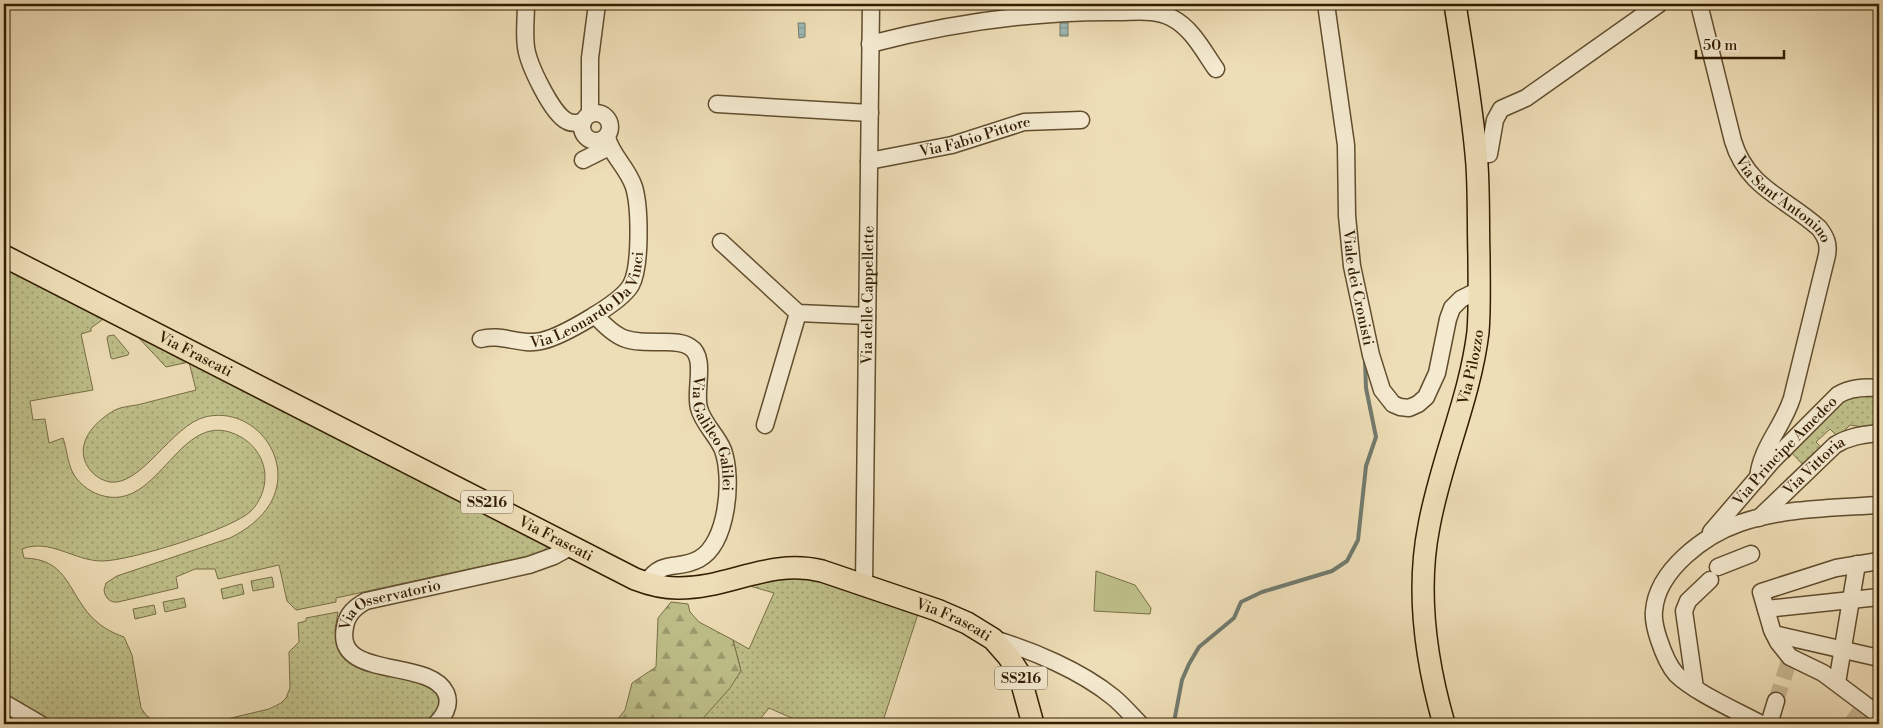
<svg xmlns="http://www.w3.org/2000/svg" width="1883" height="728" font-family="'Libre Bodoni',serif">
<defs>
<pattern id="grass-dots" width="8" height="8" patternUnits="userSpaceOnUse" patternTransform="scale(1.25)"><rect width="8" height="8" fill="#bfc08a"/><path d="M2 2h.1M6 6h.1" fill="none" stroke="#9c9b6e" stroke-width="1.8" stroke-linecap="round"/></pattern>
<pattern id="forest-firs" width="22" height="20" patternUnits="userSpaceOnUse" patternTransform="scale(1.25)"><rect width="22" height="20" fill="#bfc08a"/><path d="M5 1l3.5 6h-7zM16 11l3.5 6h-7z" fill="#9c9b6e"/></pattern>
<pattern id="water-rules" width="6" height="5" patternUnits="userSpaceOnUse" patternTransform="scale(1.25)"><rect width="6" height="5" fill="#9dbab8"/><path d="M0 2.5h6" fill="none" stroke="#889f9c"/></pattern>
</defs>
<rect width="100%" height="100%" fill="#eedeb7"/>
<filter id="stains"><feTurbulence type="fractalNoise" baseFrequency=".004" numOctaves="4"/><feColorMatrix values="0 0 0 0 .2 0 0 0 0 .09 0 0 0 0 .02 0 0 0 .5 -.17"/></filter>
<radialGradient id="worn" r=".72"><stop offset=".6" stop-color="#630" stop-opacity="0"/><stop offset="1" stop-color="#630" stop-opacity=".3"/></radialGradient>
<g fill="url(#grass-dots)" stroke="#786e45">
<path d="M4,260L106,317L91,328V331L81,334L93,390L30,401L33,420L45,419L49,443L63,438C67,449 67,460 72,471C77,482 88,491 100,495C161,515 179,402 241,437C255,445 265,460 265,477C265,489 260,502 251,511C233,529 130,561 102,561C74,561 50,538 22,549L24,558C65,559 67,587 88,613C98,625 110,632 124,637L132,655L141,708L146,715L157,724H52L4,696V406H6L4,388Z"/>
<polygon points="114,335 129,353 128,355 113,359 111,358 107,338 108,336"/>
<path d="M136,335L550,543L542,553L336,598V602L296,610L287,601L279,565L218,579L215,569H195L176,577L178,588L118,602C110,603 105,598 104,590L106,583L117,576L230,538C246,530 261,519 270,504C296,460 254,405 205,417C171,426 142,486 110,482C99,480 89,472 85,461C77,440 97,420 115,410C121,407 130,406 137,405C157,400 176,395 196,390L189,362L166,367Z"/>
<polygon points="1879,392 1879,414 1875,415 1876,429 1850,425 1838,437 1830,429 1816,442 1824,450 1805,467 1788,449 1841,396"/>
<polygon points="794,576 820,579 919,611 882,724 805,724 769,708 756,724 698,724 741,671 733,640 749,649 774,593 750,586"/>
<polygon points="272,577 274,587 253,591 251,581"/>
<polygon points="242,584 244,594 223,599 221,589"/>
<polygon points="184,598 186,607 165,612 163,602"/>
<polygon points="154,605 156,614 135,619 133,609"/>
<polygon points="338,612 335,630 338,644 424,678 443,699 432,724 206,724 269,709 281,703 286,698 290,688 289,652 299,642 298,623 306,621 306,618"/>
</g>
<polygon fill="url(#forest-firs)" stroke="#786e45" points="671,602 688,604 690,612 699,622 733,640 741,671 730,688 698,724 614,724 625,710 632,683 656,667 658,618"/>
<polygon fill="#bfc08a" stroke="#786e45" points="1096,571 1135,585 1151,608 1150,614 1094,611"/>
<g fill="url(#water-rules)" stroke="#727b6e">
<polygon points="798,23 805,23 805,37 799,38"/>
<rect x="1060" y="23" width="8" height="13"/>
</g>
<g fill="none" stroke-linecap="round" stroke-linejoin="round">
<polyline stroke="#727b6e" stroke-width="4" points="1174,722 1182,680 1189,664 1199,647 1234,618 1241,602 1262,592 1332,571 1347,561 1358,540 1366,466 1376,437 1366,388 1365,362"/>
<g stroke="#c8b792" stroke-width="16" stroke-dasharray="16 8" stroke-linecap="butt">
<polyline points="1776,701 1789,661"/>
<polyline points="1851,724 1865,705"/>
</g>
<defs>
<g id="minor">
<path d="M526,4C526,18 524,33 526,47C528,64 552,114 567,121C572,124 578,123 583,122"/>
<path id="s1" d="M1326,4L1346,145L1347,216L1352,266L1371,355L1382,390L1393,404L1400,407L1409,408L1418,404L1426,397L1437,373L1448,319L1452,308L1461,299L1479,290"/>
<path id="s2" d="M1699,4L1733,141C1747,188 1786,198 1819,228C1826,237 1829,244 1827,255L1792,398C1783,427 1761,447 1758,478"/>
<path d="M870,44C951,23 1036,11 1119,12C1136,12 1156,9 1172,18C1192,28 1204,52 1216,69"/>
<polyline points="717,104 870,113"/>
<circle cx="596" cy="127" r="14"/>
<polyline points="590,114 590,58 597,4"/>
<polyline points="1476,155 1489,154 1495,120 1501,109 1526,98 1659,4"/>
<polyline points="583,160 609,147"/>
<path id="s3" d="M869,161L952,145L1024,122L1081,120"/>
<polyline points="721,242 798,313 867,316"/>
<path id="s4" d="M595,315C620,343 629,342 665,342C673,342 683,342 690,347C707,357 694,391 699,408C703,424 717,435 723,450C733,478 728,543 699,559C677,571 663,558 646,583"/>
<path id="s5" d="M481,339C501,333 521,346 541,341C561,337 621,303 631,285C641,267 640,207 634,187C628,168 611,155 607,137"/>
<polyline points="765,425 798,313"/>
<path id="s6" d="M1759,518L1835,445C1850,436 1862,435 1879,433"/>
<path id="s7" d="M1711,532L1772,461L1838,395C1850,387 1865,387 1879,388"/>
<polyline points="1879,561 1836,568 1761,592 1772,630 1778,642 1790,657 1823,673 1879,715"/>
<polyline points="1718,567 1751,554"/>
<path id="s8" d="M864,585L871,4"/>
<polyline points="1766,609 1879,597"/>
<polyline points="1774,634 1879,658"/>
<path d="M993,639C1032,650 1081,671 1113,697C1123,705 1131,715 1140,724"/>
<polyline points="1837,683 1857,564"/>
<polyline points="1695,688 1684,611 1688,601 1710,580"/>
<polyline points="4,703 40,724"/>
<path id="s9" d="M436,724C444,716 451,705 446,693C429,657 334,681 345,627C347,614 355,607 366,601L529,565L554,556L572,546"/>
<path d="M1761,724C1737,711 1694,692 1676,674C1668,665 1663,652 1659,640C1656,631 1653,620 1654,611C1657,570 1705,535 1740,523C1784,508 1833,508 1879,505"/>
<polyline points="1769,724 1776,701"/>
</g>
<g id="major">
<path id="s10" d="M4,256L635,579C648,584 662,588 677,588C728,589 769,558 822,571L937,610L967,623L993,639L1008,656L1019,673L1033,724"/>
<path id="s11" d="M1444,724C1426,661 1416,591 1429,526C1441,460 1470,398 1478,332C1480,307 1479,281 1479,256C1478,226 1479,195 1477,165C1473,111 1463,57 1455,4"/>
</g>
</defs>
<use href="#minor" stroke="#614d2e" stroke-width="19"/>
<use href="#major" stroke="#321d00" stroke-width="24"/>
<use href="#minor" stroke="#f4ead0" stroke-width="16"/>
<use href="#major" stroke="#eedeb7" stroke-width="21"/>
</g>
<g text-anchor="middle" stroke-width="5" stroke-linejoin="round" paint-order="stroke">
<g fill="#f4ead0" stroke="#6c5a3e" stroke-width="1">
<rect x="461" y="490.5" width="52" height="23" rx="4"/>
<rect x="995" y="666.5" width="52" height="23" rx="4"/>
</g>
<g font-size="14" font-weight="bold" fill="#321d00">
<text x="487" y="507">SS216</text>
<text x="1021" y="683">SS216</text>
</g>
<g font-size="15" fill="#321d00" stroke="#f4ead0">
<text dy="5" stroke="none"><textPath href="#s3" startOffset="109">Via Fabio Pittore</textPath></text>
<text dy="5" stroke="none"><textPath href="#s2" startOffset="220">Via Sant'Antonino</textPath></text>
<text dy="5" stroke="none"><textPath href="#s1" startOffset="286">Viale dei Cronisti</textPath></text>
<text dy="5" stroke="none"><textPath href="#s5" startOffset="126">Via Leonardo Da Vinci</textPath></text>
<text dy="5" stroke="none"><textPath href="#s8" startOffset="290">Via delle Cappellette</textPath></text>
<text dy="5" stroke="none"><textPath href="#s10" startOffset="215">Via Frascati</textPath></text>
<text dy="5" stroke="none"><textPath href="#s11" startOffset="365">Via Pilozzo</textPath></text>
<text dy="5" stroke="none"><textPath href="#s4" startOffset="198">Via Galileo Galilei</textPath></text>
<text dy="5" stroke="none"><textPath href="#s7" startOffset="110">Via Principe Amedeo</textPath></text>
<text dy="5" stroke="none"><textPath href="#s6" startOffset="76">Via Vittoria</textPath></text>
<text dy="5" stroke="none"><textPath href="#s10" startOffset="620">Via Frascati</textPath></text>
<text dy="5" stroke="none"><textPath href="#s9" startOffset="222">Via Osservatorio</textPath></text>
<text dy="5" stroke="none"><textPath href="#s10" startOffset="1040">Via Frascati</textPath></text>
</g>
</g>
<rect width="1883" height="728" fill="none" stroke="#eedeb7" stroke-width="20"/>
<rect x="5" y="5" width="1873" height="718" fill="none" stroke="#321d00" stroke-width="2.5"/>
<rect x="10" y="10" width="1863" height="708" fill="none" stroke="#321d00"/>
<path d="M1696 50v8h88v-8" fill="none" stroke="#321d00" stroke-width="2.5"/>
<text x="1703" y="50" font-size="15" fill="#321d00" stroke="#f4ead0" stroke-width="4" paint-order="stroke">50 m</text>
<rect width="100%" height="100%" filter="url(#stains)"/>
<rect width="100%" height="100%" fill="url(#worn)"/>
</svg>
